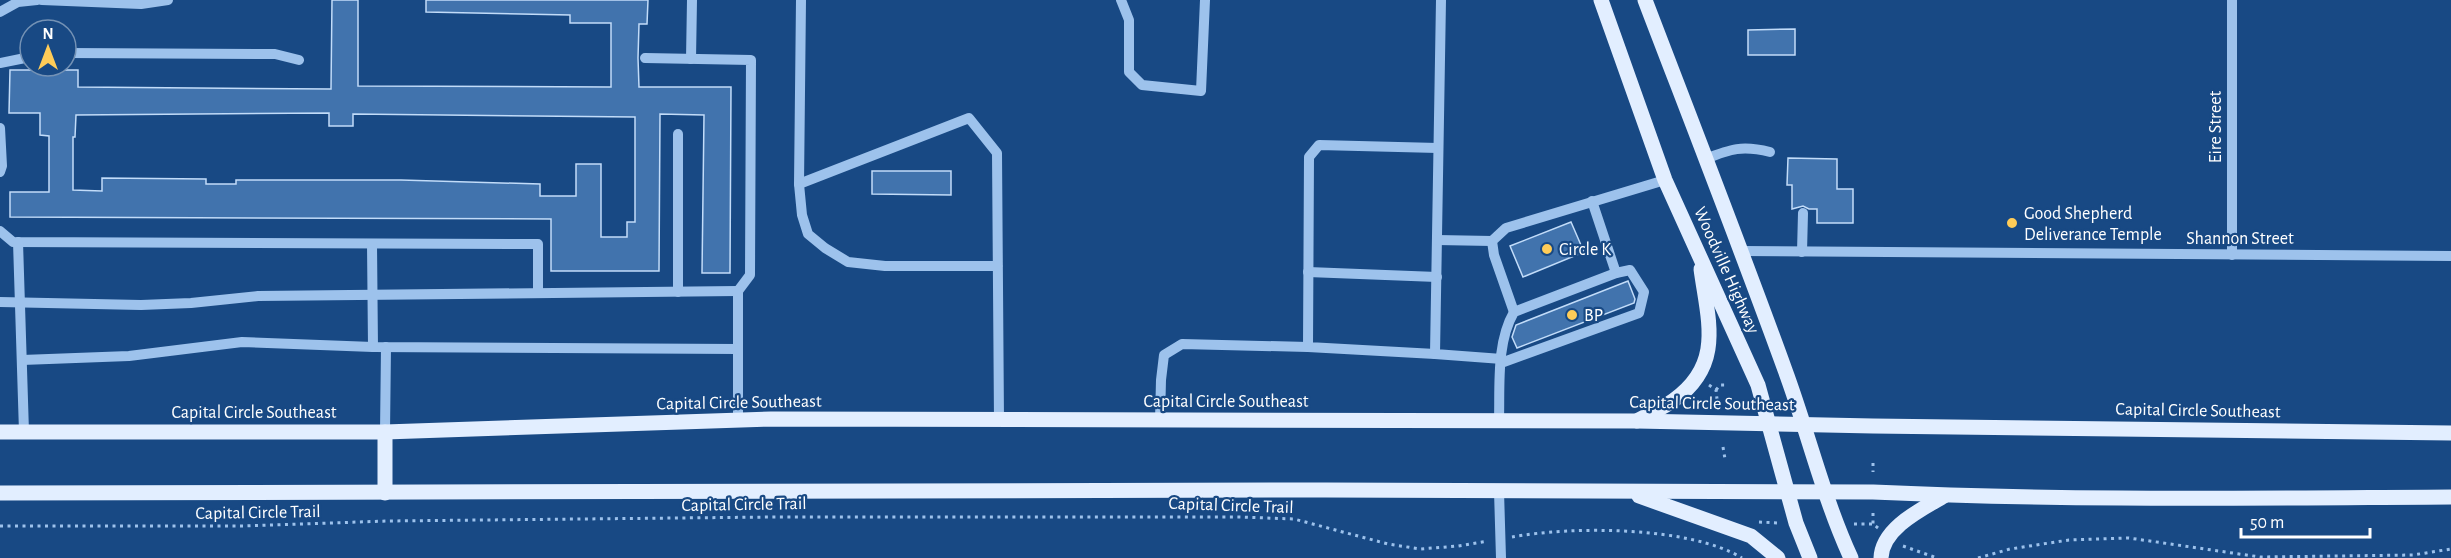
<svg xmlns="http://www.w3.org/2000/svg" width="2451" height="558" font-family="'Alegreya Sans',sans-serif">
<rect width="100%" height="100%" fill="#184984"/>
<g fill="#4173ad" stroke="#c2dcf9" stroke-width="1.5" fill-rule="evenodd">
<path d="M332,0H358V86L611,87V23H570V15L426,12V0H648L647,24H639L638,58L639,87H731L730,273H702L704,115L660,114L659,271H551V219L10,217V192H49V136L40,135V113H9L10,70H78V87L331,89ZM329,113V126H353V114L635,117V222H627V237H601V164H576V196H540V184L401,180H236V184H206V179L102,178V191L73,190V137H75L76,115Z"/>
<polygon points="1795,29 1795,55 1748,55 1748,30"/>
<polygon points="1788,158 1837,159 1837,189 1853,189 1853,223 1817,223 1817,209 1809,209 1803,206 1792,209 1792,185 1787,185"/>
<polygon points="872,171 951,171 951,195 872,194"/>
<polygon points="1571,222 1584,252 1523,277 1510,246"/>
<polygon points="1628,281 1635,299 1634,303 1517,348 1512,337 1516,325"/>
</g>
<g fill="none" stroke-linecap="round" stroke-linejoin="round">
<g stroke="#9dc2ec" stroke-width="3" stroke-dasharray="3 4.5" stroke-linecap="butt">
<polyline points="1709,385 1716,390 1717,399"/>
<polyline points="1716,390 1720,385 1727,385"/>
<polyline points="1723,447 1725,459"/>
<polyline points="1873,463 1873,472"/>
<polyline points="1873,513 1873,524"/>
<polyline points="1759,522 1779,523"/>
<polyline points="1854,524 1873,524 1878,528"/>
<polyline points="0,526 243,526 388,521 773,517 1239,517 1294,519 1388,544 1420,549 1458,546 1488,541"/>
<path d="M1512,537C1571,526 1690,526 1742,558"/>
<polyline points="1903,546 1937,558"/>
<polyline points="1978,558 2010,549 2069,540 2129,538 2260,557 2413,555 2451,549"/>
</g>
<g stroke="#9dc2ec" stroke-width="10">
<polyline points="42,0 141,4 168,0"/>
<polyline points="1121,0 1129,20 1129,72 1142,85 1201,91 1205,0"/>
<polyline points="1441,0 1435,354 1502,359"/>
<polyline points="2232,0 2232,255"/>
<polyline points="0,12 18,2 37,0"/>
<polyline points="66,53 275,54 299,60"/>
<polyline points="645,58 751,60 750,275 738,291 738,420"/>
<polyline points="691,59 692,0"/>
<polyline points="0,63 30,57"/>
<polyline points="0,128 2,166 0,172"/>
<path d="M1705,159C1731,149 1742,145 1770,152"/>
<polyline points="799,184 801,0"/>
<polyline points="1592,201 1616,273"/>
<polyline points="0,231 13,242 538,244 538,293"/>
<polyline points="1437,240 1492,241"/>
<polyline points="18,242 24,432"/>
<polyline points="372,244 373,347"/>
<polyline points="1741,251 2451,256"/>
<polyline points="1802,252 1803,213"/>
<polyline points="998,266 885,266 848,262 825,248 808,234 802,215 799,184 969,118 997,153 999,420"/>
<polyline points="1308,272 1437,277"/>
<polyline points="678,292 678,134"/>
<polyline points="0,302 141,305 191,303 258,296 738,291"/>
<polyline points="1514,312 1494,255 1492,241 1506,228 1665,180"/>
<polyline points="1435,354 1308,347 1309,157 1319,145 1438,148"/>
<polyline points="22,360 129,356 242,342 373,347 738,349"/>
<polyline points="1160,420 1161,380 1164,355 1182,344 1308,347"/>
<path d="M1499,421C1500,386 1496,343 1514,312L1616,273L1630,270L1644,292L1639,313L1501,363"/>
<polyline points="385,432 386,347"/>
<polyline points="1499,491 1501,558"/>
</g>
<g stroke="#e2eeff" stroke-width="15">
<polyline points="1601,0 1665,180 1758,385 1796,523 1810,558"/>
<path d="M1645,0C1692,123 1740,246 1785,370C1808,432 1823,497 1851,558"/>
<path d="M1637,421C1649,414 1663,408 1674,400C1724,364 1708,321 1701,269"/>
<polyline points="0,432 385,432 771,419 1637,421 1873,426 2451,433"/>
<path d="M0,493L1325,490L1873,492C2066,501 2259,498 2451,497"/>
<polyline points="385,493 385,432"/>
<polyline points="1639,496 1751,536 1778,558"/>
<path d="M1881,558C1882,528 1922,509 1944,496"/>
</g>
</g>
<g fill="#ffcc58" stroke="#184984" stroke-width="2">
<circle cx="2012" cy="223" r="6"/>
<circle cx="1547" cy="249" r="6"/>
<circle cx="1572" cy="315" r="6"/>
</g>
<g text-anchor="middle" stroke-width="4.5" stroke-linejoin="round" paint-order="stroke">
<g font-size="18" fill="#fff" stroke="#184984">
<text transform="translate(2215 127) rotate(-90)" y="6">Eire Street</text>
<text x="2240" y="244">Shannon Street</text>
<text transform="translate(1727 270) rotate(66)" y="6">Woodville Highway</text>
<text x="1226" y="407">Capital Circle Southeast</text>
<text transform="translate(739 402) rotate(-1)" y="6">Capital Circle Southeast</text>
<text transform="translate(1712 403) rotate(1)" y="6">Capital Circle Southeast</text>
<text transform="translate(2198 410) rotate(1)" y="6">Capital Circle Southeast</text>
<text x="254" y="418">Capital Circle Southeast</text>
<text transform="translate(744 504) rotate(-1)" y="6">Capital Circle Trail</text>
<text transform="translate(1231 505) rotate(2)" y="6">Capital Circle Trail</text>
<text transform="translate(258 512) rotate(-1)" y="6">Capital Circle Trail</text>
</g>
<g font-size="18" fill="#fff" stroke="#184984" text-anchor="start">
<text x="2024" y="219">Good Shepherd<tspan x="2024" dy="21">Deliverance Temple</tspan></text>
<text x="1559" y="255">Circle K</text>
<text x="1584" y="321">BP</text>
</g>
</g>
<g transform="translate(48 48)"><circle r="28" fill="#184984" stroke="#7492b5" stroke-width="1.5"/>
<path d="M0-4.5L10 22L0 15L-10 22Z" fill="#ffcc58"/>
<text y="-9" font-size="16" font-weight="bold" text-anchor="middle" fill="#ffffff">N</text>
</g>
<path d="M2241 528v9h129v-9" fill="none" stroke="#ffffff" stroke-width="3"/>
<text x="2250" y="528" font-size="18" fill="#ffffff" stroke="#184984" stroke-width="4.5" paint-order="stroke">50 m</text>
</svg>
